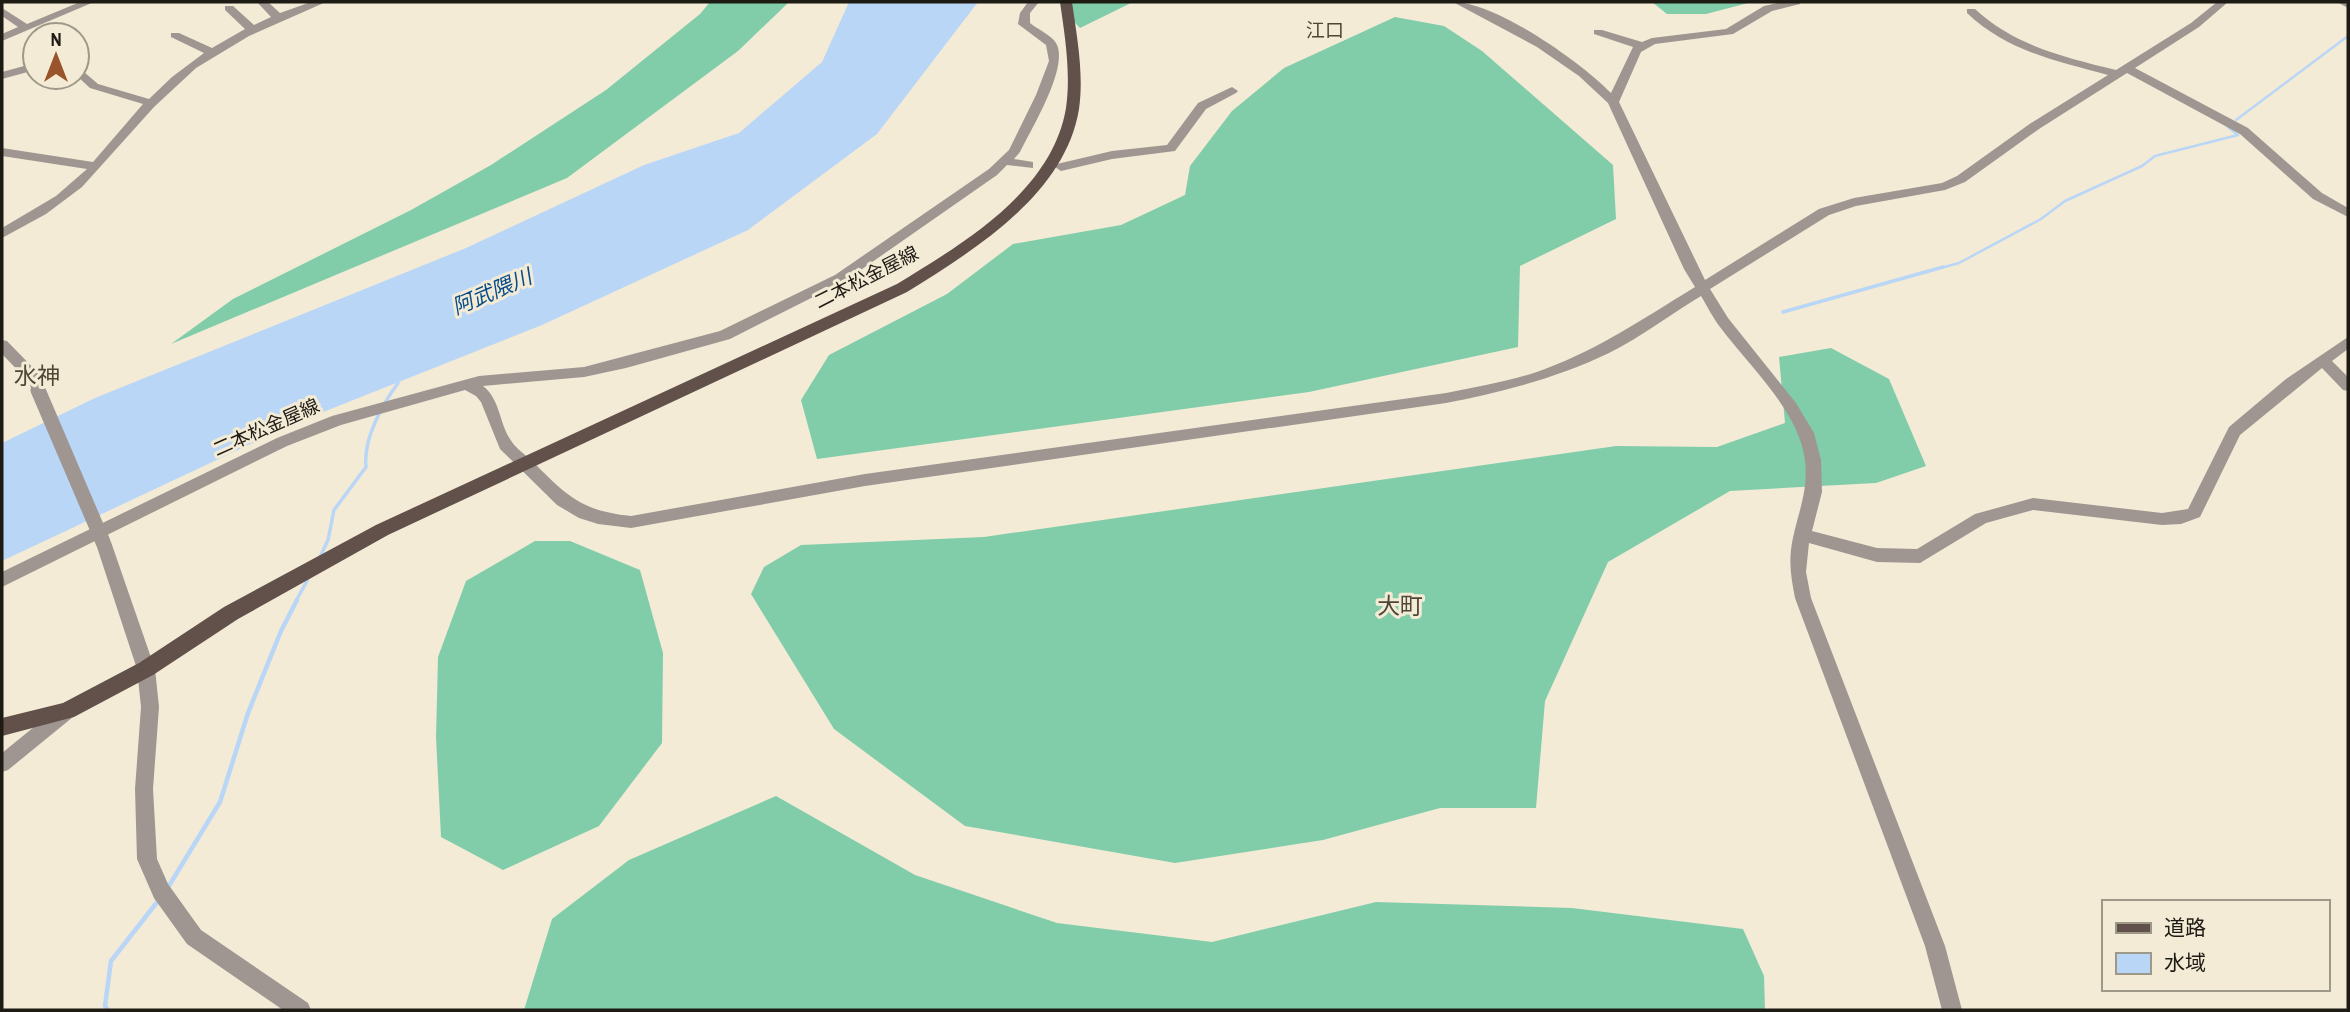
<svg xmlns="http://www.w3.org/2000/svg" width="2350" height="1012" font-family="'Archivo Narrow','Noto Sans JP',sans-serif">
<rect width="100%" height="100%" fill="#f3ebd6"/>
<g fill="#81cdaa">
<polygon points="710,2 789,2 738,51 567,178 171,344 233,299 411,210 491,165 606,90 700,14"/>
<polygon points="1067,2 1133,2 1080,28 1065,12"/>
<polygon points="1652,2 1752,2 1706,14 1667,14"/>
<polygon points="1395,17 1444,26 1482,51 1613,165 1616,219 1520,266 1518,347 1309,392 817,459 801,400 829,355 947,294 1013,244 1121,225 1185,195 1190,166 1232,111 1284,68"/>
<polygon points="1831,348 1889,379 1926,466 1876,483 1730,491 1608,562 1545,701 1536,808 1440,808 1323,840 1175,863 965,826 834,729 751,594 764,567 801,545 984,537 1616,446 1717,447 1785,423 1779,357"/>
<polygon points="535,541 570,541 640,570 663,653 662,743 599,826 503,870 441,837 436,737 438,657 466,581"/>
<polygon points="776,796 915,875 1057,923 1212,942 1376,902 1572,908 1743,929 1764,976 1765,1010 524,1010 552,919 629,860"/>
</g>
<polygon fill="#bad6f7" points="849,2 978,2 877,134 748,230 542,325 293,424 2,561 2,443 95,398 466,248 644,165 739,133 822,62"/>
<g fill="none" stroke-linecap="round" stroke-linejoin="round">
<g stroke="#bad6f7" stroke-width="2.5">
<polyline points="2236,120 2348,36"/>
<polyline points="1937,269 1959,263 2041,219 2065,201 2142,166 2155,156 2238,135 2228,127"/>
</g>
<g stroke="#bad6f7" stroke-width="3.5">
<polyline points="1783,312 1943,267"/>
<path d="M320,557L328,540L334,510L366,467C363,439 382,405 398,383"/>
<polyline points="296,601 308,579"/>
</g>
<g stroke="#bad6f7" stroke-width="4.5">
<polyline points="167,889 220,802 248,713 281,631 297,600"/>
<polyline points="108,1010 105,1006 111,961 158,901"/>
</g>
<g fill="#9f9692" fill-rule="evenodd">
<polygon points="80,2 94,2 2,41 2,34 18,27 2,16 2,8 27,24"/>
<polygon points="257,2 268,2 280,13 311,2 326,2 249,36 196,68 154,107 82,187 46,214 2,238 2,228 56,196 87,169 2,156 2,148 93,162 143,104 90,88 77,76 77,66 98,84 149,99 172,77 204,53 171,37 171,33 179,33 212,48 245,29 225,10 225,6 233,6 254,25 271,17"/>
<path d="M1028,2H1039L1030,13V23C1037,29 1051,35 1056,43C1070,66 1031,129 1020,152L1014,159L1033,162V168L1007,165L997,175L845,281L730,339L626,368L584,377L483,386C500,399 499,422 510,439C515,448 526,455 533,462C567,496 582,511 631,516L865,474L1446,393C1479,386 1513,381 1545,369C1599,349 1646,317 1695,287L1684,269L1608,103L1579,76L1537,47L1453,2C1496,2 1581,62 1611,93L1633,47L1594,34V30H1602L1642,42L1652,38L1726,29L1764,6L1782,2H1801L1800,4L1772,11L1733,34L1655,44L1641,52L1619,102L1705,280L1819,209L1854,198L1942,183L1957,176L2031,123L2108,75C2056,61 2007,51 1967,13V9H1975C2015,46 2064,57 2116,70L2191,23L2217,2H2228L2199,27L2135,68L2248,128L2322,193L2348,208V217L2313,199L2240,134L2127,73L2039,129L1965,182L1945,190L1856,206L1829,215L1710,289L1728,318L1796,403L1814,433L1821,460L1822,492L1812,531L1877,548L1917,549L1975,514L2033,498L2162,513L2188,509L2229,427L2286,379L2348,337V349L2332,361L2348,377V391L2343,390L2322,368L2240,435L2200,517L2181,524L2162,525L2033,510L1986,523L1920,563L1877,562L1809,543L1806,572L1811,598L1945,946L1962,1010H1942L1925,946L1795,598C1792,582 1789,567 1791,550C1795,518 1809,495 1805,461C1800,412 1749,366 1720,327C1713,318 1707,306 1701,296C1671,314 1641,337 1609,353C1557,378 1503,392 1446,403L865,486L631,528L598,524L579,518L557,505L500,449L481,402L476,396L465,390L341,425L287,446L105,536L111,542L155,669L159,707L153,789L157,859L168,884L201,930L308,1003L311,1010H283L187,944L154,898L137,859L135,789L141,707L137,669L95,541L2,587V572L277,438L332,416L479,376L584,367L720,331L835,275L989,169L1009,150L1036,95L1049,61L1046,45L1018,24L1020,13Z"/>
<polygon points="2337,2 2348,2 2348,8"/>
<polygon points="35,63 35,70 2,79 2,72"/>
<polygon points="1232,87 1238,91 1236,93 1206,109 1175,151 1112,159 1061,171 1055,167 1057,164 1112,151 1167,145 1198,103"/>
<polygon points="2,340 7,341 41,376 45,390 43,394 33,394 29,382 2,354"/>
<polygon points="67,703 73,705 76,711 73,717 8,770 2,772 2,753 61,705"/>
</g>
<path fill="#61514a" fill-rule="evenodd" d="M1060,2H1072C1077,37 1084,74 1079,109C1065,195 974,250 907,292L388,535L238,619L153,675L74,717L2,736V718L63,703L139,663L224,607L376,525L897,284C962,244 1052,192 1066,108C1071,73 1065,37 1060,2Z"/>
<polyline stroke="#9f9692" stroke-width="15" points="38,390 103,542"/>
</g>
<g text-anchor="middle" stroke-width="6" stroke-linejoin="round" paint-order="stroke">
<g font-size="19" fill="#4e4736" stroke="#f3ebd6">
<text x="1325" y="37">江口</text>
</g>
<g font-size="19" fill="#1e1b14" stroke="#f3ebd6">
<text transform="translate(866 277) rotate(-27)" y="7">二本松金屋線</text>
<text transform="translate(266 427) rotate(-24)" y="7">二本松金屋線</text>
</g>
<g font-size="21" font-style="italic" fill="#074c8a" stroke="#f3ebd6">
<text transform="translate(492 292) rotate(-23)" y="7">阿武隈川</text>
</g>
<g font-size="23" fill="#4e4736" stroke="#f3ebd6">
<text x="37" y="384">水神</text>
<text x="1400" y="614">大町</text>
</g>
</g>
<rect width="2350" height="1012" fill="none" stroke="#1e1b14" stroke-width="7"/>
<rect x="2102" y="900" width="228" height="91" fill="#f3ebd6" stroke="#9e9888" stroke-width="2"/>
<rect x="2116" y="923" width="35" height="10" fill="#61514a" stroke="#9e9888" stroke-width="2"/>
<text x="2164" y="935" font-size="21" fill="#1e1b14">道路</text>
<rect x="2116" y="953" width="35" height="21" fill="#bad6f7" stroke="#9e9888" stroke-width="2"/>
<text x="2164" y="970" font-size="21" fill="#1e1b14">水域</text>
<g transform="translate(56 56)"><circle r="33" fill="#f3ebd6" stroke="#9e9888" stroke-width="2"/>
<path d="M0-5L12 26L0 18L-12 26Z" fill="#9a542c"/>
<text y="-10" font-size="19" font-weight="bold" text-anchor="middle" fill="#1e1b14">N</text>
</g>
</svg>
